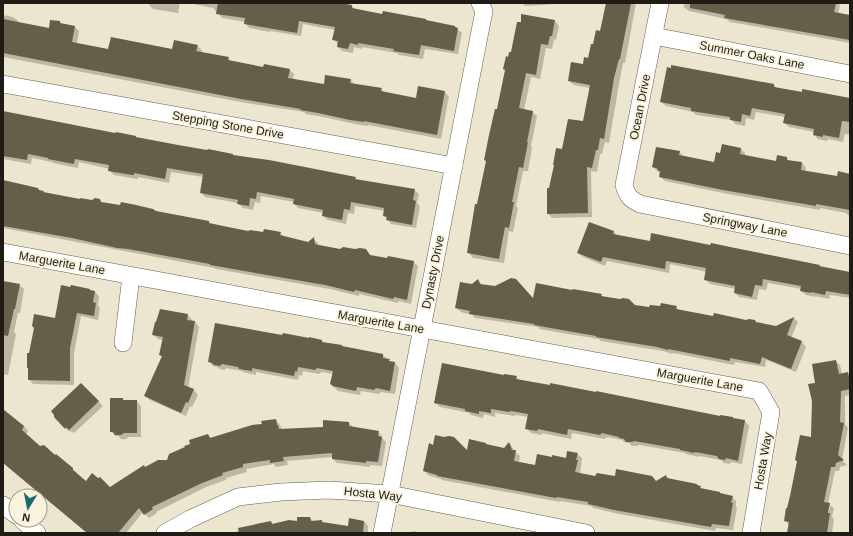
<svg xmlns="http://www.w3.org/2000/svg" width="853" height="536" font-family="Arial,sans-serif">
<rect width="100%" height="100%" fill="#ece5cf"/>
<g fill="#0003" fill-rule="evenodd">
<polygon points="149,3 180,3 178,13 153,9 149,5"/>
<polygon points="188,3 335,3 352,6 355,9 383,15 455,27 462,33 458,54 425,49 423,59 399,55 397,53 362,47 362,49 354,47 353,53 342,51 338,47 338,44 333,39 335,30 303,24 301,36 270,31 270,32 249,28 245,23 245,22 222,18 213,8"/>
<polygon points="522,3 557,3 557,4 525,6"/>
<polygon points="607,3 636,3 625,63 623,63 619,84 609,143 605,142 602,154 600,154 597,172 591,171 592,217 552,218 548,214 550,188 563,150 584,123 590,88 574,85 569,81 589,59 594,45 601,32"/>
<polygon points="684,3 838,3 840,5 838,14 850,16 850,43 730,22 726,19 689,11 684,7"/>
<polygon points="3,15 13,17 18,21 18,23 49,29 60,22 62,24 75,27 79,31 77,44 109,50 173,51 197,46 202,50 201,53 228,58 232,62 264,68 289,70 294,74 293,79 325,85 351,80 355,85 381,89 385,93 417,99 444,92 449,96 441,139 368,125 368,126 355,124 323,117 306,114 304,112 246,103 3,57"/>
<polygon points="555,21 559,26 556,40 554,39 552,49 546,48 540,79 531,77 524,110 532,112 537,116 531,146 532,148 528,171 523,171 516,206 518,208 513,232 509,231 504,263 473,258 469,253 509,58"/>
<polygon points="774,85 777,88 850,99 850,135 845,134 843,142 828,139 827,141 818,139 814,135 814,132 789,127 784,123 785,117 756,112 754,120 746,118 745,126 735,124 732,120 696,115 693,112 666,106 661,102"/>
<polygon points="3,112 138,139 233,155 234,156 355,178 357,180 414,190 419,194 417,203 420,206 416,228 391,224 384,215 385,211 355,206 354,214 348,213 346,224 328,220 323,216 324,213 298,208 294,204 294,202 261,196 260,203 255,202 253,210 243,208 238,203 205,197 201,192 203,177 171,172 169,183 138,177 138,179 137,179 114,175 109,170 110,169 79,162 78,168 53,163 52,162 32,158 31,164 3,159"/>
<polygon points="741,149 745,153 745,156 777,162 787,158 789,161 802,163 806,168 805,172 838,178 850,175 850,216 848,215 846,213 820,208 820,210 728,194 665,181 660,177 660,172 657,171 653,166 679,152 684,156 715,163 721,154"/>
<polygon points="3,181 43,192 46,194 102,203 209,222 211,225 228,229 264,234 280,233 284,237 308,243 313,239 318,243 318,246 340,250 365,250 371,256 413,262 418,266 411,304 398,301 398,303 359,294 359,296 330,289 216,269 214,268 3,228"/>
<polygon points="614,232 618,236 650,242 819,266 821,268 850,273 850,298 830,295 829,299 815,296 815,297 806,295 801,291 802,289 768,283 766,290 759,289 757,300 739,297 735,293 736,289 710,284 705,279 707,272 670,264 669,273 607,261 605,266 583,257 578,253"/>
<polygon points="478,280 482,285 534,300 601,295 604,298 635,306 650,308 676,307 680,311 776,327 794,318 798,322 791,338 802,342 806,347 796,372 766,360 765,367 735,362 734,365 673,353 672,354 663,351 601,341 599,339 562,333 539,329 538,327 475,318 472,315 461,312 456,308 472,285"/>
<polygon points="3,282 19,285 24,289 20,313 18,313 14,332 16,334 8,375 3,374"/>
<polygon points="91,291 95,292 99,296 98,306 100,308 98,320 81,316 74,353 74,385 33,384 29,379 30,354 56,320"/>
<polygon points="161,311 188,315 192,320 192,322 195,322 199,327 188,388 194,390 198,395 192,407 190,406 186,416 150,400 145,396 163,357 160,355 163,340 158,339 153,334"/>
<polygon points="283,336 322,341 324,343 383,355 388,360 392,363 395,363 399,368 395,394 381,392 379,394 361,391 360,395 338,391 331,384 333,374 322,372 319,374 303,371 302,376 299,375 298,380 256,372 256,375 243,372 242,371 226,368 225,370 220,369 217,367 213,366 209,361"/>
<path d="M835,361L840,365L842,374L848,373L850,375V395L845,396V424L848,428L842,460L847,465L840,467L839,471H835L828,504L834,508L832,517L834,519L832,533H789V525L785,521L811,438L816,383ZM828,506H830L828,518H826Z"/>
<polygon points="516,377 519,380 745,421 749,426 742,464 731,462 730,464 724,463 721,460 699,456 699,457 686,454 685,453 639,445 637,446 632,446 629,443 624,442 622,440 607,437 605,439 572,433 571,439 542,433 542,435 531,433 526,428 528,417 516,415 514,416 495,413 495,417 484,414 483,418 471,415 469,413 440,407 435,403"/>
<polygon points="81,384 103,406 74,433 71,431 70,432 65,428"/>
<polygon points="123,399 125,401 137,401 141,406 141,437 129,437 126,439 121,439 118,436 115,436 111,431"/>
<polygon points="3,414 24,426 28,431 26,435 40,447 72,469 77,473 77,475 86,482 110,488 145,468 167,461 186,447 208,435 211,438 276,420 280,425 282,429 324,428 349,423 354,428 378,432 382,436 382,438 386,442 382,466 370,465 370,467 337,463 333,459 333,457 287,461 288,465 276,467 274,464 246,469 247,472 226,478 226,480 206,487 156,512 157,513 149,518 143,512 126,533 87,533 57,507 37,491 10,468 3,461"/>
<polygon points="509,443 513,448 514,451 520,456 519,462 536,466 553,458 567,459 577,454 582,458 580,474 596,477 657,482 666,476 670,480 700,487 704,490 732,497 736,501 736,506 737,508 733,530 716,528 715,531 619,514 593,508 591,506 561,501 560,502 442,480 441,479 428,475 424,470 468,452 488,446 504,449"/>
<polygon points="310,518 314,522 322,521 324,524 349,527 350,520 364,521 368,526 368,533 233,533 247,527 271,522 273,524 298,523"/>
<polygon points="412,531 427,533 411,533"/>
</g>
<g fill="#645e4b">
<polygon points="218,3 341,3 352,5 352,8 382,14 383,11 426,19 426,20 455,26 455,27 458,28 454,51 421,45 419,55 393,51 394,49 358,43 358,45 350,43 348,49 337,47 338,41 332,40 335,27 299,21 297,33 244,24 245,18 216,14"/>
<polygon points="606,3 631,3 620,59 619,59 614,78 604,139 600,138 598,150 596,150 592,168 587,167 588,213 547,214 547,188 549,188 554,165 553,165 556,148 562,149 568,119 583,121 590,85 568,81 571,62 583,64 584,57 588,58 591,44 593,44 596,30 600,31"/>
<polygon points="690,3 836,3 834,12 850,15 850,40 724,18 725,15 690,8"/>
<polygon points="521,14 555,20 552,36 550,36 548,45 541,44 536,75 526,73 519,108 533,111 527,142 528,142 523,168 519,167 512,202 514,202 511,218 509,228 505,227 499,259 467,253 475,204 477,204 486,161 484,160 489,135 495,109 497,109 505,70 503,69 506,56 508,57 509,52 511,52 517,22 521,22"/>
<polygon points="3,19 49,28 50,20 60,21 60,23 75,26 72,42 108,49 111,37 172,49 174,40 198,45 196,51 229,57 228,60 263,67 264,64 290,69 288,78 324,84 325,75 351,79 350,83 382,88 381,91 416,98 418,86 445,91 437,135 364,121 364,122 350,120 318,113 300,110 301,109 241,99 3,53"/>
<polygon points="671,65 774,84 774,87 802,92 802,89 850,98 850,122 842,121 839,138 823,135 823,137 813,135 814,129 783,123 785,114 752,108 750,116 742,114 741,122 730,120 730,117 691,111 691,108 660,102 667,67 671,68"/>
<polygon points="3,111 115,133 116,132 136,136 136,137 178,145 207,150 208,149 233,154 233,155 269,160 356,177 355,179 415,189 413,200 416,201 412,225 386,220 387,217 383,216 384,208 351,202 350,210 344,209 342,220 322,216 323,210 293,204 294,199 257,192 256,199 250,198 249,206 237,204 238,200 200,193 203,174 167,168 165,179 134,173 134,175 132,175 108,171 109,165 75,159 74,164 48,159 48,158 28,154 27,160 3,156"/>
<polygon points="722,144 741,148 740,154 776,161 777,155 787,157 787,160 802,162 801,170 837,176 838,171 850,174 850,210 816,204 816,206 723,190 659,177 660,171 658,171 658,169 652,167 656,147 680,151 679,155 714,162 716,152 720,153"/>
<polygon points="3,180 38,188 39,190 44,191 43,192 80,199 80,198 92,200 95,198 100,199 101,202 120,205 121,202 136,205 153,209 156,211 209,221 209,223 228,227 248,231 250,230 263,232 264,229 281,232 280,235 308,242 314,237 315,244 319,245 340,249 343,247 355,249 360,248 366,249 370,255 387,258 388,256 414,261 407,300 394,297 393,299 355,290 354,292 325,285 210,265 210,264 128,249 117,248 72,238 3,226"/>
<polygon points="589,222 614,231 613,234 650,241 651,233 710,245 711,243 735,248 820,265 819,266 850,272 850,295 826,291 825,295 811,292 811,293 800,291 801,286 763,279 762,286 755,285 752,297 734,293 735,286 704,280 706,268 666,261 665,269 603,257 601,262 577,253"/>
<polygon points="511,278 516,279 533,298 536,283 572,290 573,289 602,294 601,296 620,299 623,298 629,299 635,305 649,307 650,305 660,306 661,303 677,306 676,309 713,316 714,313 746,320 749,319 755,320 756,322 776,326 794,317 787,335 802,341 791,369 762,357 760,364 730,358 730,361 668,349 668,350 657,347 596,337 596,336 556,329 534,325 534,324 469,314 470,311 455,308 460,282 472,284 478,279 480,284 495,286"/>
<polygon points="3,281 20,284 15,309 14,309 8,336 3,335"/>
<polygon points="61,285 70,287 71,285 90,289 90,290 95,291 93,302 96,303 94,316 77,313 70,348 70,381 28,380 28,368 27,368 27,353 29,353 34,328 32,326 34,314 55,318"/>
<polygon points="160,309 188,314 187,320 195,321 184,385 194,389 188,403 186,402 181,413 144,396 162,356 159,355 163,337 152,335 155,322 156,322"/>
<polygon points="215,323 282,335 283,333 309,338 309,337 322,340 322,342 342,345 342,346 383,354 383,358 390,359 389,361 395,362 390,391 376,388 374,390 357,387 356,391 332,386 332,385 330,384 333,371 317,368 315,370 298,367 297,372 295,371 294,376 252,368 252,371 239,369 238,367 222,364 220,366 214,365 212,363 208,362"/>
<polygon points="836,360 839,374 848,372 850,381 850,389 841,391 840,422 844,423 838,455 844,460 836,463 835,467 831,467 824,502 830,503 828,513 830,513 827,533 787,533 789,522 784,521 786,508 787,508 790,496 797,461 795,460 800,435 811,437 812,401 808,384 815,383 812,364"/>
<polygon points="442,363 504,375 504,374 517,376 516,379 550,385 550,383 596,392 596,391 720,416 720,415 733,417 733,418 745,420 738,461 726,458 725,460 719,459 717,456 695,452 694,453 680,450 680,449 634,441 632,442 626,442 624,439 619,438 619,437 602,433 600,435 568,429 567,435 538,429 537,431 525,429 528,414 511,411 509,412 491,409 491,413 479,411 479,414 465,411 465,409 434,403"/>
<polygon points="81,383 99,401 69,430 66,427 65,429 54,417 54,415 51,411"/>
<polygon points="110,398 123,398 123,400 137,400 137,433 124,433 121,435 115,435 113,432 110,432"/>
<polygon points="3,409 24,426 22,430 40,446 44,445 55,455 56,454 73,468 73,470 86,481 92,473 98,478 100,477 110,487 144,465 145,467 158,460 167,460 169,454 185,447 184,446 190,444 189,440 208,434 210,438 252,425 262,424 261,421 276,419 277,425 278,425 279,429 323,427 323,420 349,422 349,426 379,431 378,436 382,437 378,462 366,461 366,463 332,459 332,453 283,457 284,461 270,463 270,460 243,464 243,467 222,473 223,475 202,483 152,507 153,509 144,515 139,508 118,533 87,533 3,463"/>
<polygon points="435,435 444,437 449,436 454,437 467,450 469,439 486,443 486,444 504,448 509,442 512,450 516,450 514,461 535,465 537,454 552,457 552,455 566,458 567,451 578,453 576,460 578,460 575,472 595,476 597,473 615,476 616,469 652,476 656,481 666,475 667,478 697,484 697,485 701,486 700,488 720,492 720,493 733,496 731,502 733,503 729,526 712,524 711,527 614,510 588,504 588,502 557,497 556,498 437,476 437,475 423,471 429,443 433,445"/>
<polygon points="297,517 310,517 311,521 322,520 322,522 348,526 349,518 364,521 363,533 239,533 238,528 271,521 272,524 289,520 297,521"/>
</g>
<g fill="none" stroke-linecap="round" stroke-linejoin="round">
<defs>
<g id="minor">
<path d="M660,3L624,185C627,196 630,199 640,204L850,246"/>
<polyline points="654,36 850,74"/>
<polyline points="3,84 454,166"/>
<polyline points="3,252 759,391 771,412 751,533"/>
<polyline points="123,343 131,276"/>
<polyline points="3,505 16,515"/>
<polyline points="22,520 37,533"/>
<polyline points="165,533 190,519 238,497 281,492 329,490 390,494 586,533"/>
<polyline points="382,533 484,11 480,3"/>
</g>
</defs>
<use href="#minor" stroke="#655e4b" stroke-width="18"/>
<use href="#minor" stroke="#fff" stroke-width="17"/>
</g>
<g text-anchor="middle" stroke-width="4" stroke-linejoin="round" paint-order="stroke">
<g font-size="12" fill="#1e1c14" stroke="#f9f2dc">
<text transform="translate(752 55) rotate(11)" y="4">Summer Oaks Lane</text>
<text transform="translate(640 107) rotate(-79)" y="4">Ocean Drive</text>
<text transform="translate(228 125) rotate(10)" y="4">Stepping Stone Drive</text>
<text transform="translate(745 225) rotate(11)" y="4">Springway Lane</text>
<text transform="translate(62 263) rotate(10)" y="4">Marguerite Lane</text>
<text transform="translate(433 272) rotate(-79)" y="4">Dynasty Drive</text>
<text transform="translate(381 322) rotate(10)" y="4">Marguerite Lane</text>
<text transform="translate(700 380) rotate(10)" y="4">Marguerite Lane</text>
<text transform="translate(763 461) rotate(-80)" y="4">Hosta Way</text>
<text transform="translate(373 494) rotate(6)" y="4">Hosta Way</text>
</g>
</g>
<rect width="853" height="536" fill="none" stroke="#1e1c14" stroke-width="8"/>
<g transform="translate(28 508) rotate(190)"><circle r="19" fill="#f9f2dc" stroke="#a19c8c"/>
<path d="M0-3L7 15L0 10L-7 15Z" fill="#1e6a69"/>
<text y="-6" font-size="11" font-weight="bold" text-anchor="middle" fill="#1e1c14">N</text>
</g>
</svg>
